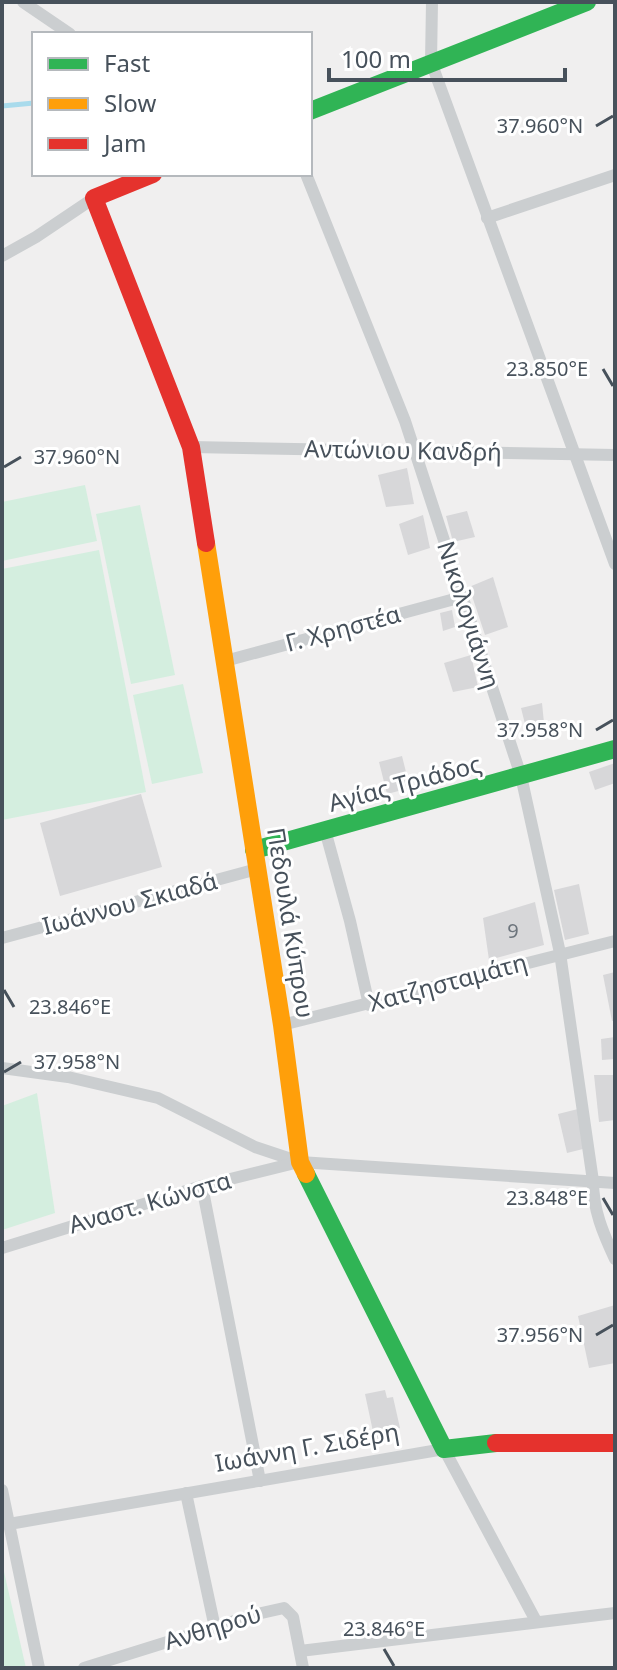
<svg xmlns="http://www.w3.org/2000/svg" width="617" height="1670" font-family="'Noto Sans',sans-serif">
<rect width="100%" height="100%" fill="#f0efef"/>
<g fill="#d4eedf">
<polygon points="85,485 97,541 2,561 2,502"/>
<polygon points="140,505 175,675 131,684 96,514"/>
<polygon points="99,550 146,792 2,820 2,569"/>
<polygon points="183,684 203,773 152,784 133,695"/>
<polygon points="37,1093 55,1213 2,1230 2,1106"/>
<polygon points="2,1563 26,1668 2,1668"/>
</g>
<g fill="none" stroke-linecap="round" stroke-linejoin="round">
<polyline stroke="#a9dbec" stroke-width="5" points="2,106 34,103"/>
</g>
<g fill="#d7d7d9">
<polygon points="407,468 414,504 386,507 378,475"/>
<polygon points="467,511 475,537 453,542 446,516"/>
<polygon points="423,515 430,548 408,555 399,524"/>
<polygon points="493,577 508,627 485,635 469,587"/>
<polygon points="452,610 455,627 443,631 440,613"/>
<polygon points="471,655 478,687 453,692 444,663"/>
<polygon points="542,703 544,723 526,728 521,708"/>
<polygon points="402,756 410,788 387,794 379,762"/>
<polygon points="615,763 615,783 595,790 589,772"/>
<polygon points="141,794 162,867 60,896 40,823"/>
<polygon points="579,884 589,934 565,940 554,890"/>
<polygon points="535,902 544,945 489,960 483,918"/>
<polygon points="615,972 615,1020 612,1021 603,975"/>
<polygon points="615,1037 615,1059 602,1060 601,1039"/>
<polygon points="594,1075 615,1075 615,1120 599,1122"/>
<polygon points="578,1109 583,1149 567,1153 558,1114"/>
<polygon points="615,1305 615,1363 589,1368 578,1316"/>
<polygon points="385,1390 387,1398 393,1397 400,1428 386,1431 388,1438 375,1441 365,1394"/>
</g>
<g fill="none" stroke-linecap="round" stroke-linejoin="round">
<g stroke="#cbced0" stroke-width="12">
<polyline points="23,2 70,34"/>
<polyline points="432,2 431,62 615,564"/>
<path d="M306,174L405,421L521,776L560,953L593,1181C593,1210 603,1233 615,1259"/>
<polyline points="487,218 615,175"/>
<polyline points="2,256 36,237 94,198"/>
<polyline points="191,447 615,455"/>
<polyline points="225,661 462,597"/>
<polyline points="325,830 350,921 369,1005"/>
<polyline points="2,938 257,869"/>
<polyline points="282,1025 615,941"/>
<polyline points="2,1068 68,1077 158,1098 255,1147 300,1162 615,1183"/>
<polyline points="202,1186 260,1481"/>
<polyline points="2,1248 202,1186 299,1162"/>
<polyline points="2,1490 39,1668"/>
<polyline points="186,1493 215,1628"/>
<polyline points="9,1524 444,1449 536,1621"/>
<polyline points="300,1651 615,1613"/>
<polyline points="84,1668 257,1614 284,1608 293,1617 303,1668"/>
</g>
<g stroke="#30b455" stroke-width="18">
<polyline points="310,111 587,2"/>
<polyline points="254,850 615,749"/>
<polyline points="306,1174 444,1449 496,1443"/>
</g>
<polyline stroke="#ff9f0a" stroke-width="18" points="206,543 282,1025 300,1162 306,1174"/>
<g stroke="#e5322d" stroke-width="18">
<polyline points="153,174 94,198 191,447 206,543"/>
<polyline points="496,1443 615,1443"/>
</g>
</g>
<path fill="none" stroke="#47515b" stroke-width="3" d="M596,126L613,116M603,369L613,386M4,467L21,457M596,730L613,720M4,990L14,1007M4,1072L21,1062M603,1198L613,1215M596,1335L613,1325M384,1649L394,1666"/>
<g text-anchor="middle" stroke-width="6" stroke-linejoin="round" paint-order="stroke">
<g font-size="20" fill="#6c747c">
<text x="513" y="938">9</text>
</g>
<g font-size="24" fill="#47515b" stroke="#fff">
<text transform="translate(403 451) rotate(1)" y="8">Αντώνιου Κανδρή</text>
<text transform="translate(468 615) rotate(72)" y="8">Νικολογιάννη</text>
<text transform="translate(343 629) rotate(-15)" y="8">Γ. Χρηστέα</text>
<text transform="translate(405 784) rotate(-15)" y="8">Αγίας Τριάδος</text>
<text transform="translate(130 904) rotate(-15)" y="8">Ιωάννου Σκιαδά</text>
<text transform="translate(290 923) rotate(81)" y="8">Πεδουλά Κύπρου</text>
<text transform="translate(448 983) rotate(-15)" y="8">Χατζησταμάτη</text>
<text transform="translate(150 1203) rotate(-16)" y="8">Αναστ. Κώνστα</text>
<text transform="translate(307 1448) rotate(-10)" y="8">Ιωάννη Γ. Σιδέρη</text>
<text transform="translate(213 1628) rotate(-17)" y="8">Ανθηρού</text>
</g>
</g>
<g font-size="20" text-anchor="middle" fill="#47515b" stroke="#fff" stroke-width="6" stroke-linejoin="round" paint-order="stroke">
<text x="540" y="133">37.960°N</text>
<text x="547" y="376">23.850°E</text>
<text x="77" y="464">37.960°N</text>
<text x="540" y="737">37.958°N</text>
<text x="70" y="1014">23.846°E</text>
<text x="77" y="1069">37.958°N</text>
<text x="547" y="1205">23.848°E</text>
<text x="540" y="1342">37.956°N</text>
<text x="384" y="1636">23.846°E</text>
</g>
<rect width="617" height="1670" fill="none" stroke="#47515b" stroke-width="8"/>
<rect x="32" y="32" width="280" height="144" fill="#ffffff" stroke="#b5b9bd" stroke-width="2"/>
<rect x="48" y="58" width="40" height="12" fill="#30b455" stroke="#b5b9bd" stroke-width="2"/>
<text x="104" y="72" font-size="24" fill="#47515b">Fast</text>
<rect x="48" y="98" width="40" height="12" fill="#ff9f0a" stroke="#b5b9bd" stroke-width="2"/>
<text x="104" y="112" font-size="24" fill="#47515b">Slow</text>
<rect x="48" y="138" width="40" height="12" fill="#e5322d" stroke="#b5b9bd" stroke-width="2"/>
<text x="104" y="152" font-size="24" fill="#47515b">Jam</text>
<path d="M329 68v12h236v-12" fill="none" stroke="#47515b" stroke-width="4"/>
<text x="341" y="68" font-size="24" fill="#47515b" stroke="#ffffff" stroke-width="6" paint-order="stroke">100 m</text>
</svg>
